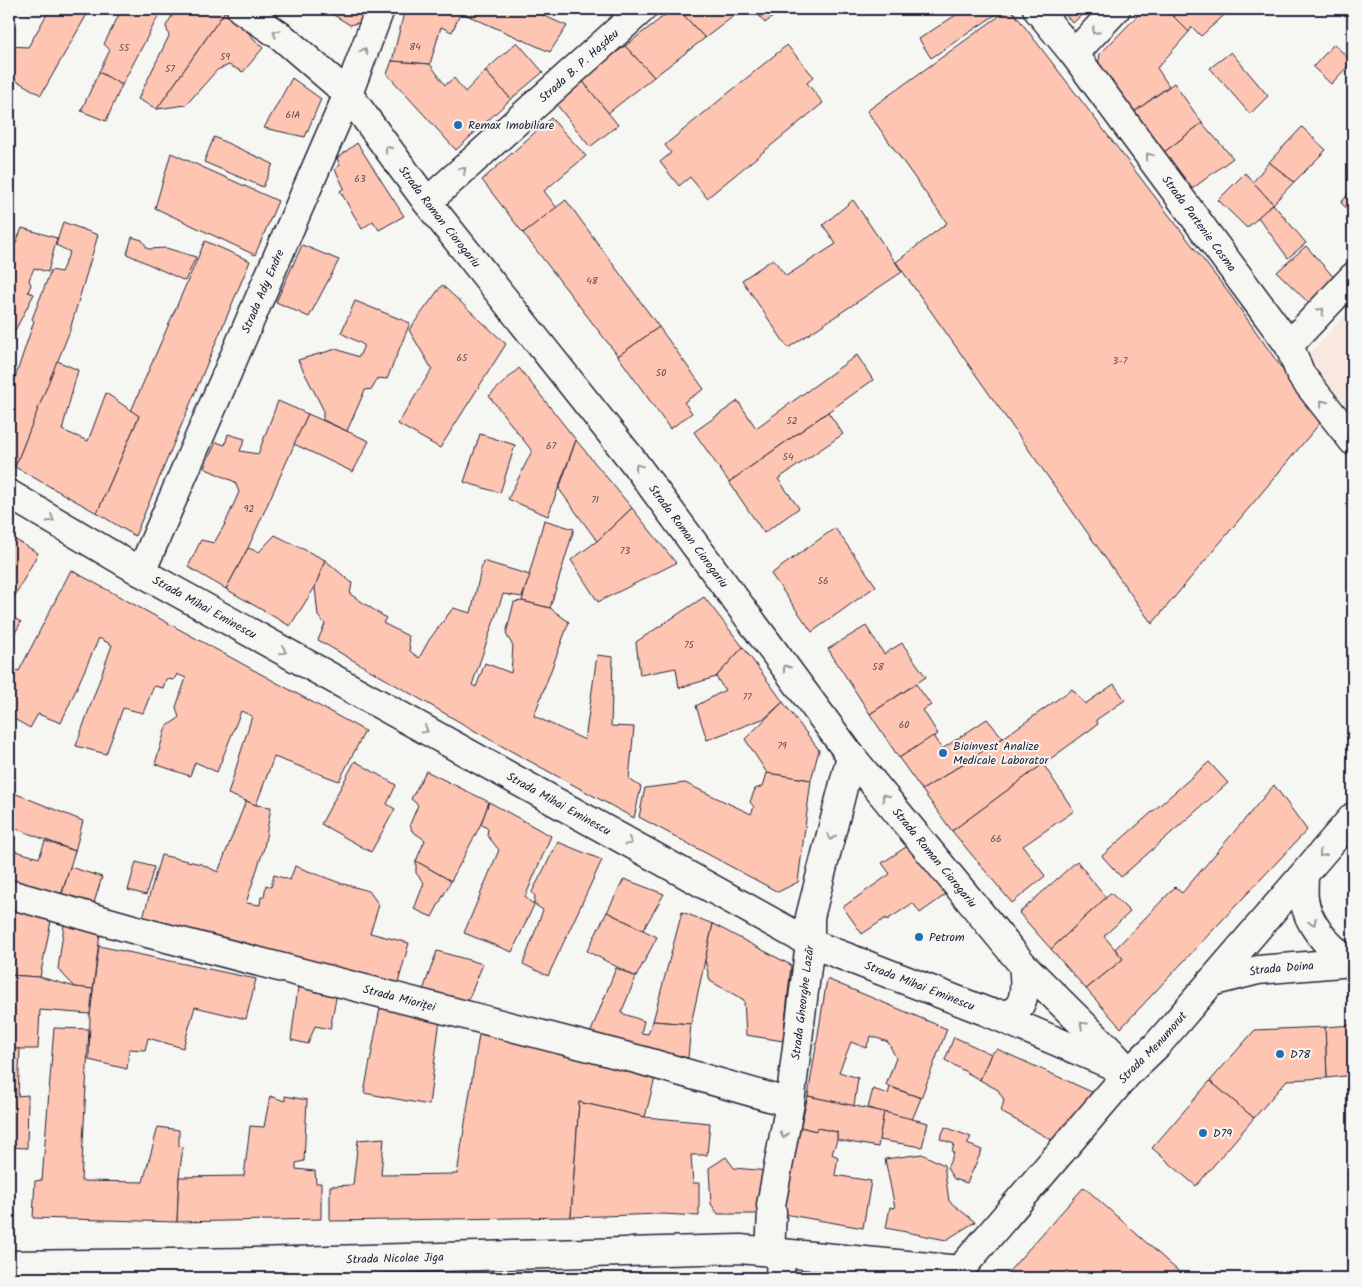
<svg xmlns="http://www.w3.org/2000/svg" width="1362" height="1287" font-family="Kalam,sans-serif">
<rect width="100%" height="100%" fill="#f6f6f2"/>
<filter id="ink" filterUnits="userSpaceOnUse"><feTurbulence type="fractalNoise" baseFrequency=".02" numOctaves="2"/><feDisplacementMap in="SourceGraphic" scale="10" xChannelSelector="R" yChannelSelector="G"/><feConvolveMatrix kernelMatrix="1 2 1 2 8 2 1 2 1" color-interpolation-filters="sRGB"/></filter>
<g filter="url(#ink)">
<polygon fill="#f8e8df" points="1353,306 1353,413 1305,359"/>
<g fill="#fec6b2" stroke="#22223b">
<polygon points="50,9 90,9 41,95 10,77 13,72 9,70 9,46 28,47"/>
<polygon points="122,9 162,9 122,85 99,72 110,50 104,44"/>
<polygon points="176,9 223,9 226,10 157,109 138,99 169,36 166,26"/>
<polygon points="324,9 369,9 365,21 350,25"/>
<polygon points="405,9 453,9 461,12 452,32 441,27 430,64 392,61"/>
<polygon points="453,9 475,9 471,17"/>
<polygon points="475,9 529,9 567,26 550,52 471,17"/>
<polygon points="673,9 678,9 705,38 654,77 625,46"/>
<polygon points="678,9 743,9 705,38"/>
<polygon points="754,9 783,9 765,23"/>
<polygon points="965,9 1004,9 931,58 919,39"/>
<polygon points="1009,9 1011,9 1231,296 1320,423 1152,624 896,262 947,223 867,111"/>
<polygon points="1060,9 1088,9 1073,23"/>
<polygon points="1144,9 1166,9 1189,32 1157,68 1169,86 1134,112 1098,66 1100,54"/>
<polygon points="1166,9 1231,9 1201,36 1192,27 1189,32"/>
<polygon points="226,10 263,48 243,72 229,65 217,70 186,105 157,109"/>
<polygon points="517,42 543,72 511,99 485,71"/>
<polygon points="1334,44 1352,62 1331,84 1313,67"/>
<polygon points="787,45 814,77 807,83 823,103 707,198 690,177 679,186 660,162 671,153 665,145"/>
<polygon points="625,46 654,77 608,113 581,79"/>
<polygon points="1231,52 1268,96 1250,114 1210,68"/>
<polygon points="392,61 430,64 445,85 454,78 465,92 485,71 511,99 456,150 387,74"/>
<polygon points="99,72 122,85 106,121 81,111"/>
<polygon points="292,78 321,99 305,137 264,128"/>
<polygon points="581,79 618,125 590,147 554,101"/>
<polygon points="1174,83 1202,123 1163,153 1134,112"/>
<polygon points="551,118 586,156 544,191 557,208 523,233 482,180"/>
<polygon points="1202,123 1233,158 1192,189 1163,153"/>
<polygon points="1302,127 1326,150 1294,182 1269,162"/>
<polygon points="214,137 273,164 263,187 204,162"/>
<polygon points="357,143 404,216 379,230 373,221 362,229 340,191 344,188 335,169 340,165 337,158"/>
<polygon points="171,153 278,201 255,255 155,208"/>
<polygon points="1269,162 1294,182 1273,204 1253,182"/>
<polygon points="1245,173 1273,204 1247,228 1218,200"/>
<polygon points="1353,188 1353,214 1341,203"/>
<polygon points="566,200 659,327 618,356 523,233"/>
<polygon points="853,200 902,272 788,348 742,280 773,259 786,276 836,244 823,225"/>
<polygon points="1273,204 1306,243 1288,258 1258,217"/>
<polygon points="63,222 98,235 69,333 15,467 9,463 9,396 34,321 32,319 51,270 61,272 70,252 56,245"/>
<polygon points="22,228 57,238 48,272 34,268 29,280 31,285 28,292 34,294 9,342 9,260"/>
<polygon points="132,237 142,240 148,249 166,248 196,257 185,281 127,254"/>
<polygon points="205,241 250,261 135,536 97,513 139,416 131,411"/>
<polygon points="302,245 339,260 309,317 276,302"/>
<polygon points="1306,246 1338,282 1314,308 1277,272"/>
<polygon points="442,285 506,344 440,448 398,424 432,369 409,330"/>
<polygon points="355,301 410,323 387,379 378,378 372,389 365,390 347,431 323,420 323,409 298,360 336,349 359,357 364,345 341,333"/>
<polygon points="659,327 704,389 684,402 692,413 670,429 618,356"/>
<polygon points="857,355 873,380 729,482 694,432 738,401 756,428"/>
<polygon points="57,361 78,370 62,430 88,441 106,393 139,416 97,513 15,467"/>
<polygon points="519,368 576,440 548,516 508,499 532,451 489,396"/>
<polygon points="278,401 308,414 248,548 226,589 188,567 201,540 214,543 225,524 239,492 235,482 204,468 216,442 225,445 228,434 245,439 240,451 258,454"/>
<polygon points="828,412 843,434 778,479 799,508 764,533 729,482"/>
<polygon points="308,414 369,441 353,472 294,444"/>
<polygon points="480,434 515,445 500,493 464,482"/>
<polygon points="576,440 632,508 597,541 559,489"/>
<polygon points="632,508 676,563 598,602 571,560 597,541"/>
<polygon points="544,520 574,529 550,608 522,601"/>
<polygon points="835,528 876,586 812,632 771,574"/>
<polygon points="275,535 325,560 315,587 290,626 226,589 248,548 259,552"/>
<polygon points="9,536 38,553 9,607"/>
<polygon points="325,560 352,583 350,594 386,618 383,623 408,636 410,651 419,658 429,640 453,608 471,613 483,561 530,575 522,597 503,594 472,685 476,687 485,663 511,673 513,646 506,634 514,602 522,601 550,608 569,622 534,716 585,740 597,655 613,657 611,726 634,727 629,779 641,787 634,818 489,739 318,640 325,624 318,616 315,587"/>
<polygon points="71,570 365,731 339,781 274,757 256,805 228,794 252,716 241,711 217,772 195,762 190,776 155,764 166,727 179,718 176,707 186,678 177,674 174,680 166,679 163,688 154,686 143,713 123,708 106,754 76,746 112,645 99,638 61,723 38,714 30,728 9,716 9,668 19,671"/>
<polygon points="704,597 743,647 716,677 679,688 676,668 640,675 636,642"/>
<polygon points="9,615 21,622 9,644"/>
<polygon points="866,626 884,654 902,643 926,677 870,714 828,649"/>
<polygon points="743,647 783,702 765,718 707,740 696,706 725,690 716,677"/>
<polygon points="916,684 931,705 923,710 938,734 899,758 870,714"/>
<polygon points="1114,684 1125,700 1096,720 1098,724 952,831 922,790 1003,738 1072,689 1085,704"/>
<polygon points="783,702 819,750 811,780 767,773 745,739"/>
<polygon points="987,719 1003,738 922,790 899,758 933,736 942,749"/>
<polygon points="355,761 396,785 387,804 395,809 371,852 321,824"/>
<polygon points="1209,762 1228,783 1121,877 1102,856"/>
<polygon points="1043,764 1074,811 1023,846 1045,876 1012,903 952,831"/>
<polygon points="426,771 489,802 481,824 451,881 416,861 425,840 412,831 410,824 418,805 411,799"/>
<polygon points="767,773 811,780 798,882 778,892 639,817 645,788 685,783 751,814 754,807 750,802 755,789 763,786"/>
<polygon points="1274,785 1307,830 1121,1028 1086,989 1123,959 1115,949 1175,887 1182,893"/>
<polygon points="9,791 83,821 75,851 9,826"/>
<polygon points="246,801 256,805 271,807 264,848 246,903 260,905 261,897 264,897 266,885 271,887 274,875 290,880 295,866 340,883 369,891 379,905 370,933 409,943 398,983 142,921 161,855 201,864 218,872"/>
<polygon points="489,802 551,836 525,897 534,905 512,952 464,933 499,850 487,835 488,829 481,824"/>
<polygon points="45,841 75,851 59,902 9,885 9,849 39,858"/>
<polygon points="558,842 602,860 548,976 523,964 543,910 534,904 535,896 532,892"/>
<polygon points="912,843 948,893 920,913 913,903 887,920 886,918 862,934 843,907 890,874 882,863"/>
<polygon points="416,861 451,881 432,917 414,909 424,883 416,873"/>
<polygon points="1077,861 1105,897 1111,893 1051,949 1019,913"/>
<polygon points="136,862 154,867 146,895 128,890"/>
<polygon points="70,867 102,877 93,906 61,897"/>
<polygon points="624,879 664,894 643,930 607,912"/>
<polygon points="1111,893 1130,912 1104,936 1123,959 1086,989 1051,949"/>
<polygon points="9,907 51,921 40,977 9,975"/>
<polygon points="607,912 657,937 636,977 587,951"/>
<polygon points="682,912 713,924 691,1024 653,1021"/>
<polygon points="713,924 791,965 783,1041 746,1035 744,1000 710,981 705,960"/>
<polygon points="64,925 100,934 93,989 75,987 58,969"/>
<polygon points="99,946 256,979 246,1019 195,1007 183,1048 148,1038 145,1050 129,1049 127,1069 89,1060 90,1014"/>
<polygon points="437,951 483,964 467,1003 423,990"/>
<polygon points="616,968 636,977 621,1013 644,1021 641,1033 648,1034 653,1021 691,1024 688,1058 590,1034"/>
<polygon points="9,975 40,977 75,987 93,989 90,1014 40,1010 38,1049 9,1049"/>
<polygon points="827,979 947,1029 921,1098 886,1085 896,1058 888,1042 871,1036 866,1048 851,1042 839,1072 858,1078 854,1106 808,1096"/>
<polygon points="299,980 338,988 330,1029 315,1026 308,1044 291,1040"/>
<polygon points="381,1003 440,1019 429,1105 364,1093"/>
<polygon points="1353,1025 1353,1075 1327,1078 1325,1027"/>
<polygon points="1325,1027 1327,1078 1287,1080 1254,1118 1210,1081 1255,1030"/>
<polygon points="54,1028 89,1029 81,1181 143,1182 158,1127 179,1130 179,1146 183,1147 179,1177 177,1222 33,1218 35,1181 42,1180"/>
<polygon points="480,1028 657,1070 645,1117 579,1102 571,1217 330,1221 330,1186 353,1185 358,1140 384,1138 381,1175 457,1174"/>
<polygon points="954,1037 991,1054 980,1080 945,1060"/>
<polygon points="9,1049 20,1049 18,1096 28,1095 27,1148 9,1147"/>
<polygon points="997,1049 1094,1093 1052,1140 1001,1112 1004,1100 998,1090 980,1080 991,1054"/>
<polygon points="1210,1081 1254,1118 1196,1186 1152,1148"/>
<polygon points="890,1087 921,1098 912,1120 868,1108 873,1089 888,1094"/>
<polygon points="270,1096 285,1101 285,1096 307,1100 304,1161 296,1163 296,1169 315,1171 316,1183 321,1183 321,1219 177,1222 179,1177 244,1176 250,1126 264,1127"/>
<polygon points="808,1096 884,1112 878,1147 837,1140 837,1132 817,1128 816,1131 800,1127"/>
<polygon points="579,1102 645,1117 710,1123 707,1155 691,1155 693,1183 699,1183 699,1216 662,1214 571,1217"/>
<polygon points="884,1112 928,1123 922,1147 879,1140"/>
<polygon points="800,1127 816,1131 817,1128 837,1132 837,1140 832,1154 838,1157 835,1175 871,1181 863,1228 784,1214"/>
<polygon points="945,1127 971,1137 967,1144 982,1150 967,1183 954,1179 947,1168 954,1153 952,1152 954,1144 940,1139"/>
<polygon points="922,1154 944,1165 949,1201 975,1222 946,1240 886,1228 890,1207 895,1208 885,1159"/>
<polygon points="726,1157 734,1168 769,1171 764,1207 755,1214 718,1214 711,1204 709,1168"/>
<polygon points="1084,1187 1186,1278 1106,1278 1101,1274 1097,1278 1003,1278"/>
</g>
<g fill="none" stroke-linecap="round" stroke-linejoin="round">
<defs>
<g id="minor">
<path id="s1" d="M241,9L282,37L348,94L427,202L633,461L851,756L1023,965L1111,1052L1129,1072"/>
<path id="s2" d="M1037,9L1074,54L1289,345L1301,375L1353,441"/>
<polyline points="1074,54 1116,9"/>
<path id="s3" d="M427,202L642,9"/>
<polyline points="1289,345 1353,277"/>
<path id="s4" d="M9,494L141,572L810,943L990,1013L1119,1068"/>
<path id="s5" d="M141,572L348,94L380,9"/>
<path d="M1304,875C1304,882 1303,891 1304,899C1308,926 1328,946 1349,962"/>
<path id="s6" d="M9,894L147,933L640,1060L790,1103"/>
<path id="s7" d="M1211,982L1258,970L1353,962"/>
<path d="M990,1013C995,1013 1002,1014 1007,1014C1028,1010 1025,981 1023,965"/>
<path id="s8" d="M770,1252L772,1212L771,1205L790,1103L810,943V917L851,756"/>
<path id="s9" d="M9,1265L254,1262L740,1249L960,1270"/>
<polyline points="780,1278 781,1253"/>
<path id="s10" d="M953,1278L1129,1072L1157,1045L1353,817"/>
</g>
</defs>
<use href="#minor" stroke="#22223b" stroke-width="31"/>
<use href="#minor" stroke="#f6f6f2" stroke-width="28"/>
</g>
<defs><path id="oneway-chevron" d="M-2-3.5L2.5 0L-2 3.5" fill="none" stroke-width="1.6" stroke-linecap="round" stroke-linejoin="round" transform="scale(1.25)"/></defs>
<g stroke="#9797a0">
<use href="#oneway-chevron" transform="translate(1095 31) rotate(133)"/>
<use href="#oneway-chevron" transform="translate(276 33) rotate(-145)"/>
<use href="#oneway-chevron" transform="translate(364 51) rotate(-69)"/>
<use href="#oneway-chevron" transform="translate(388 149) rotate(-126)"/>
<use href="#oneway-chevron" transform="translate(1149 156) rotate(-127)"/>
<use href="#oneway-chevron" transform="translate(463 170) rotate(-42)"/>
<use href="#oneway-chevron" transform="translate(1321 311) rotate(-47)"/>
<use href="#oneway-chevron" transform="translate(1323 403) rotate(-128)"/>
<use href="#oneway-chevron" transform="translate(638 467) rotate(-127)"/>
<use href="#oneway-chevron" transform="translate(51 519) rotate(30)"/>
<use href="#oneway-chevron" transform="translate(283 651) rotate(29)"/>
<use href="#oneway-chevron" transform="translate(786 668) rotate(-126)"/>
<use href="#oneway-chevron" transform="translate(425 730) rotate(29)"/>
<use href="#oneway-chevron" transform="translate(885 797) rotate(-129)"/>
<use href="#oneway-chevron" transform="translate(831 837) rotate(104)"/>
<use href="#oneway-chevron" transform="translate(629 842) rotate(29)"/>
<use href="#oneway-chevron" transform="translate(1322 854) rotate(130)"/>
<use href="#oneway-chevron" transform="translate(1313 922) rotate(62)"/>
<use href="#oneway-chevron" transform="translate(1083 1025) rotate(-136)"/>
<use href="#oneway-chevron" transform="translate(784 1135) rotate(101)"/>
</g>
</g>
<g fill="#1f6fb2" stroke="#f6f6f2" stroke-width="2">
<circle cx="458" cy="125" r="5"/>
<circle cx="943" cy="753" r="5"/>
<circle cx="919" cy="937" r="5"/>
<circle cx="1280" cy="1054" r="5"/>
<circle cx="1203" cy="1133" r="5"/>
</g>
<g text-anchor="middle" stroke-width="4" stroke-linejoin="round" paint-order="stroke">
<g font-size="10" fill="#594b59">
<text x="415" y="50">84</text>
<text x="124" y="51">55</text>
<text x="225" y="60">59</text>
<text x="170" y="72">57</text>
<text x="293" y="118">61A</text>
<text x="360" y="182">63</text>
<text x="592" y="284">48</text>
<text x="462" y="361">65</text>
<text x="1120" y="364">3-7</text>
<text x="661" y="376">50</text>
<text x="792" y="424">52</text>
<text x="551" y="449">67</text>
<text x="788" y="460">54</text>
<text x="595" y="503">71</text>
<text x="249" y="512">92</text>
<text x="625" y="554">73</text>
<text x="823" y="584">56</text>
<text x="689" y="648">75</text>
<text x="878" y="670">58</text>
<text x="747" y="700">77</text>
<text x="904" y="728">60</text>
<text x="782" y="749">79</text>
<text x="996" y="842">66</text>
</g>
<g font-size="12" fill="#22223b" stroke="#f6f6f2">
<text dy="4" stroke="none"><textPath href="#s3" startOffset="204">Strada B. P. Hașdeu</textPath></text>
<text dy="4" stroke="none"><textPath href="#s1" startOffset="290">Strada Roman Ciorogariu</textPath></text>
<text dy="4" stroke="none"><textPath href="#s2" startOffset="269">Strada Partenie Cosma</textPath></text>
<text dy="4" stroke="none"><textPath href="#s5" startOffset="306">Strada Ady Endre</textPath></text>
<text dy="4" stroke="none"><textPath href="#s1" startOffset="695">Strada Roman Ciorogariu</textPath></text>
<text dy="4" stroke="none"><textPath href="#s4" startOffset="226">Strada Mihai Eminescu</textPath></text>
<text dy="4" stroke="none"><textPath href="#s4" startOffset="631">Strada Mihai Eminescu</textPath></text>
<text dy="4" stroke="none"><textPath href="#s1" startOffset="1100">Strada Roman Ciorogariu</textPath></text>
<text dy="4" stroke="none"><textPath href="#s7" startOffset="72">Strada Doina</textPath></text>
<text dy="4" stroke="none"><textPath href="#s4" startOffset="1036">Strada Mihai Eminescu</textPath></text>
<text dy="4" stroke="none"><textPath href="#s6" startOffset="404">Strada Mioriței</textPath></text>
<text dy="4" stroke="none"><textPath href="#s8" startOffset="252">Strada Gheorghe Lazăr</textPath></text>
<text dy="4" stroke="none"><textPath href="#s10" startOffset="305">Strada Menumorut</textPath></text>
<text dy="4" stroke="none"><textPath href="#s9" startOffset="386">Strada Nicolae Jiga</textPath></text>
</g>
<g font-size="12" fill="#22223b" stroke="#f6f6f2" text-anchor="start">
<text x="468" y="129">Remax Imobiliare</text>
<text x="953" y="750">Bioinvest Analize<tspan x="953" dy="14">Medicale Laborator</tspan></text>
<text x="929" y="941">Petrom</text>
<text x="1290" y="1058">D78</text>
<text x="1213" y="1137">D79</text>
</g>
</g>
<rect width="1362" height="1287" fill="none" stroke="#f6f6f2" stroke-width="30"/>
<rect x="15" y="15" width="1332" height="1257" fill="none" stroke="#22223b" stroke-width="2" filter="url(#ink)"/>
</svg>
